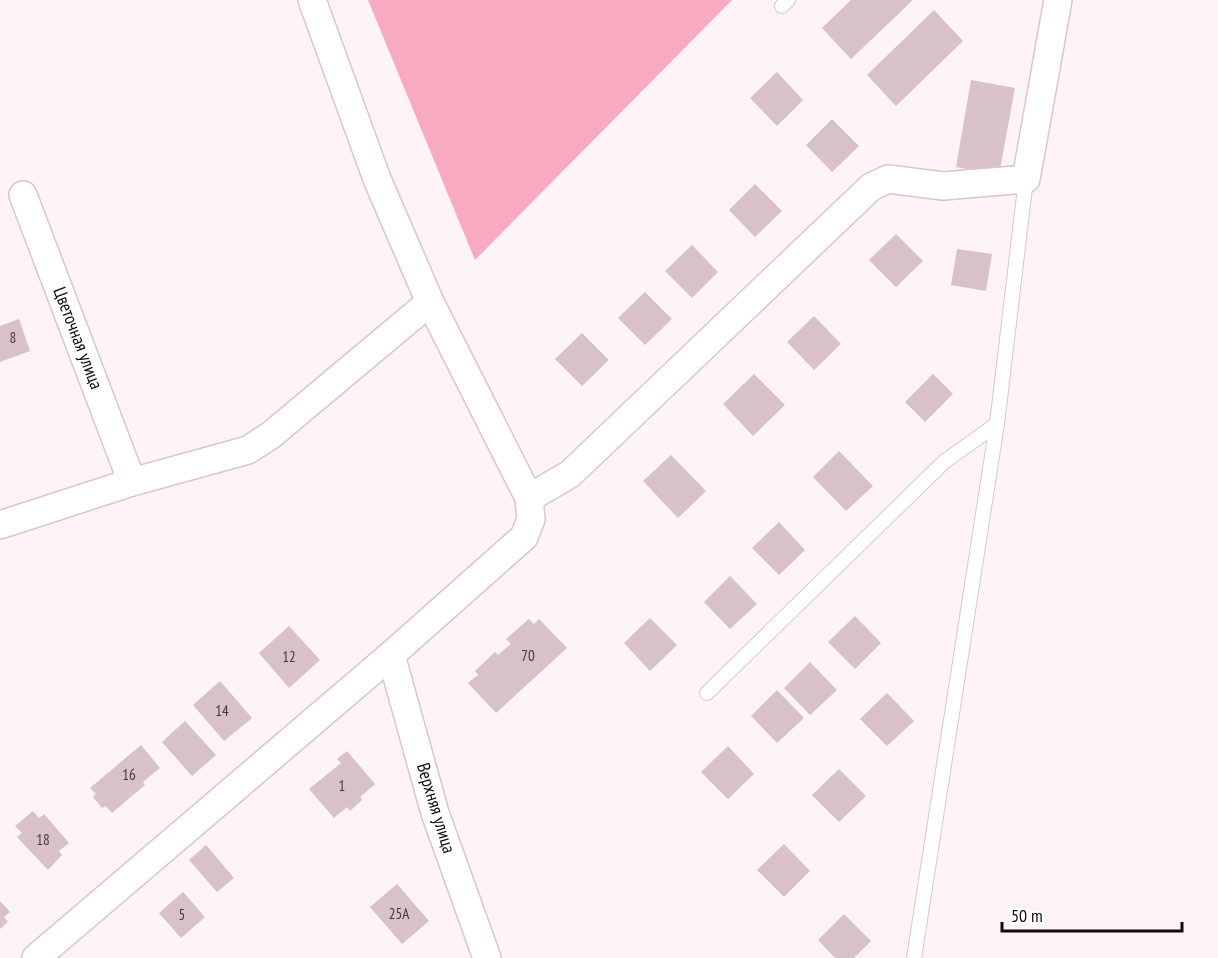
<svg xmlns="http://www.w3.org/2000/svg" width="1218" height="958" font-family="'PT Sans Narrow',sans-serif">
<rect width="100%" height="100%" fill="#fef4f7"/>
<polygon fill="#f8aac1" points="368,0 732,0 475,260"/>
<g fill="#d8c1c7">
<polygon points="851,0 913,0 851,59 822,28"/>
<polygon points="934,10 963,41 896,106 867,75"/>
<polygon points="777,72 803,100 777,126 750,98"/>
<polygon points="971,80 1015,88 999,175 956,167"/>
<polygon points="832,119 859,146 832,172 806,145"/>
<polygon points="755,184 782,211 755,237 729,210"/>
<polygon points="896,234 923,261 896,287 869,260"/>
<polygon points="692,245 718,272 692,298 665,271"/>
<polygon points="957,249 992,254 986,291 951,285"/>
<polygon points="645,292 672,319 645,345 618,318"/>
<polygon points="814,316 841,344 814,370 787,342"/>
<polygon points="19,319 30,351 0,362 0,326"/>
<polygon points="582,333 609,360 582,386 555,359"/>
<polygon points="754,374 785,405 753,436 723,404"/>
<polygon points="933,374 953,394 925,422 905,402"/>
<polygon points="839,451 873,486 846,511 813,477"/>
<polygon points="671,455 706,491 678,518 643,481"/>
<polygon points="779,522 805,550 779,575 752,548"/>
<polygon points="730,576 757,604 730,629 704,602"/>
<polygon points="855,616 881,643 855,669 828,642"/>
<polygon points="650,618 677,645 650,671 624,643"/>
<polygon points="529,619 534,624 539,619 567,648 496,713 468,683 478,675 475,671 495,652 498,655 511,644 506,639"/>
<polygon points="289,626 320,660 289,688 259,653"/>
<polygon points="810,662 837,690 810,715 784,688"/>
<polygon points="220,681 252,718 224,741 193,705"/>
<polygon points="777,690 804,718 777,743 751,716"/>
<polygon points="887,693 914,721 887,746 860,719"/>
<polygon points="185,721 216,755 192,776 162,742"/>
<polygon points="141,745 160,768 143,782 145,785 112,813 106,806 102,808 93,797 96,794 90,788"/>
<polygon points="728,746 754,774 728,799 701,772"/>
<polygon points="347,751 375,784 360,797 362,800 350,811 347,807 334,818 309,789 341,763 337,759"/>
<polygon points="839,769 866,796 839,822 812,795"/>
<polygon points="33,811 39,818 44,814 69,843 59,851 62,855 48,870 17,837 22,833 15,826"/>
<polygon points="784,844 810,871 784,897 757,870"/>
<polygon points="206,845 234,878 217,892 189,860"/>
<polygon points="397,884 429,921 402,944 370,907"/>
<polygon points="183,892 205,917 181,938 159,913"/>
<polygon points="0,901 10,912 4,917 8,922 0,929"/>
<polygon points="844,914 871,941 854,958 835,958 818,940"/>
</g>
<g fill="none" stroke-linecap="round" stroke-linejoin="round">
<defs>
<g id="lane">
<polyline points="782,6 788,0"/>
<polyline points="707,693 944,462 997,424"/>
<polyline points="914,958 997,424 1026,179"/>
</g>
<g id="street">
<polyline points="23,195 132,482"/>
<polyline points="529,498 570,474 871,187 888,179 943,186 1026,179 1058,0"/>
<polyline points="0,525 132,482 248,450 271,435 430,302"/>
<polyline points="391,655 435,813 487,958"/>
<polyline points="36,958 391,655 524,537 531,519 529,498 430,302 377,179 312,0"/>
</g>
</defs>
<use href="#lane" stroke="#dbc5cb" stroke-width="16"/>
<use href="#street" stroke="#dbc5cb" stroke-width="30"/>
<use href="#lane" stroke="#fff" stroke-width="14"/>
<use href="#street" stroke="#fff" stroke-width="27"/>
</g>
<g text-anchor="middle" stroke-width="5" stroke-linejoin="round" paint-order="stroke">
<g font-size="15" fill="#44383c">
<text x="13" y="343">8</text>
<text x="528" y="661">70</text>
<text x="289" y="662">12</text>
<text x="222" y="716">14</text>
<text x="129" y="780">16</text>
<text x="342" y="791">1</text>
<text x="43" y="845">18</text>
<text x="399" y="919">25А</text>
<text x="182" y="920">5</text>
</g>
<g font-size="18" fill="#120b0d" stroke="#fff">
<text transform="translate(78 338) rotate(69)" y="6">Цветочная улица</text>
<text transform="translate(436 808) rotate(73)" y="6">Верхняя улица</text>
</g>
</g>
<path d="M1002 922v9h180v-9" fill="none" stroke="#120b0d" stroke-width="3"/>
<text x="1011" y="922" font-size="18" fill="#120b0d" stroke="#ffffff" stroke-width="4.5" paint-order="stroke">50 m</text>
</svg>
